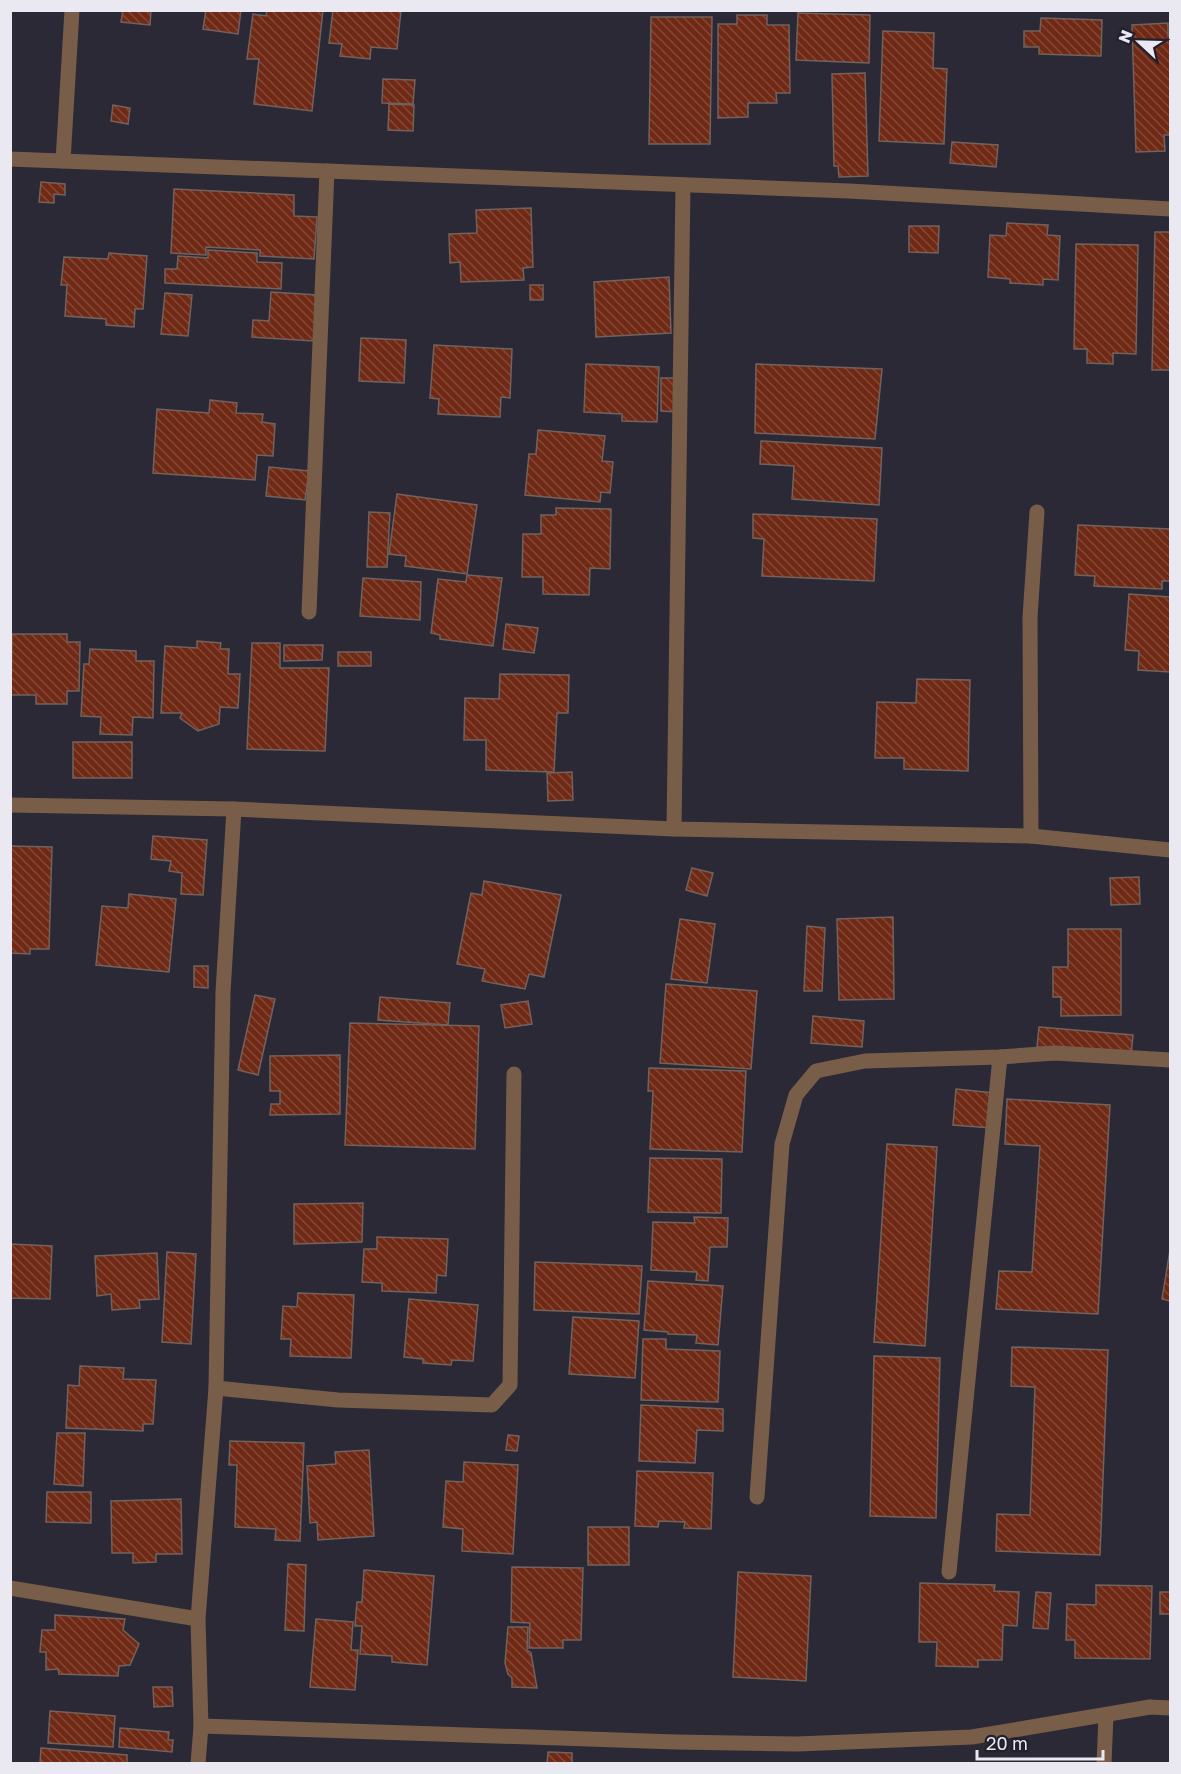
<svg xmlns="http://www.w3.org/2000/svg" width="1181" height="1774" font-family="'Golos Text',sans-serif">
<defs>
<pattern id="building-back-hatch" width="6" height="6" patternUnits="userSpaceOnUse" patternTransform="scale(1.5)"><rect width="6" height="6" fill="#6f2915"/><path d="M-1 5l2 2M0 0l6 6M5-1l2 2" fill="none" stroke="#844838"/></pattern>
</defs>
<rect width="100%" height="100%" fill="#2c2936"/>
<g fill="url(#building-back-hatch)" stroke="#72625d" stroke-width="1.5">
<polygon points="123,10 151,10 150,25 121,22"/>
<polygon points="206,10 241,10 238,34 203,29"/>
<polygon points="267,10 323,10 312,111 254,104 259,59 247,59 253,14 266,16"/>
<polygon points="333,10 401,10 397,49 371,47 370,59 340,56 342,44 329,43"/>
<polygon points="798,13 870,15 869,63 796,60"/>
<polygon points="737,15 767,15 767,25 789,25 790,93 776,93 777,103 748,103 748,117 718,118 718,24 737,24"/>
<polygon points="651,17 712,17 710,144 649,144"/>
<polygon points="1041,18 1102,20 1101,56 1039,54 1039,47 1024,47 1024,31 1040,31"/>
<polygon points="1168,23 1168,36 1170,36 1170,135 1164,135 1165,151 1136,152 1132,25"/>
<polygon points="883,31 934,33 933,68 947,69 944,144 879,141"/>
<polygon points="865,73 868,176 839,177 838,166 834,166 832,74"/>
<polygon points="383,79 415,80 413,104 382,103"/>
<polygon points="389,104 414,105 413,131 388,130"/>
<polygon points="113,105 130,108 128,124 111,121"/>
<polygon points="952,142 998,145 996,167 950,163"/>
<polygon points="41,182 65,184 65,195 54,194 54,203 39,202"/>
<polygon points="174,189 294,195 294,216 317,217 314,259 260,256 260,250 206,247 206,255 171,253"/>
<polygon points="531,208 533,267 523,268 524,280 461,282 460,262 450,263 449,234 477,233 476,210"/>
<polygon points="1007,223 1048,225 1047,235 1060,236 1058,280 1043,279 1043,285 1010,283 1010,279 988,277 990,235 1006,236"/>
<polygon points="909,226 939,226 938,253 909,252"/>
<polygon points="1155,232 1170,232 1170,370 1152,370"/>
<polygon points="1076,244 1138,245 1136,354 1113,353 1113,364 1087,363 1087,349 1074,349"/>
<polygon points="208,250 257,253 257,262 282,263 281,289 165,283 165,269 177,269 178,256 208,258"/>
<polygon points="109,253 147,256 143,309 135,309 134,327 106,325 106,319 65,316 67,285 61,285 64,257 108,259"/>
<polygon points="669,277 671,333 596,337 594,282"/>
<rect x="530" y="285" width="13" height="15"/>
<polygon points="271,292 317,295 314,341 252,337 253,320 269,321"/>
<polygon points="165,293 192,295 188,336 161,334"/>
<polygon points="361,338 406,340 404,383 359,381"/>
<polygon points="434,345 512,349 510,398 501,397 500,417 438,414 439,399 430,398"/>
<polygon points="586,364 659,367 657,422 622,421 622,414 584,412"/>
<polygon points="756,364 882,369 875,439 755,433"/>
<polygon points="661,378 677,378 677,412 661,411"/>
<polygon points="210,400 237,403 236,413 263,414 262,422 275,424 273,456 257,455 255,480 153,473 157,409 209,413"/>
<polygon points="538,430 605,436 602,461 613,462 610,493 601,492 600,502 525,495 529,454 536,454"/>
<polygon points="761,441 882,448 879,505 792,499 794,466 760,464"/>
<polygon points="269,467 309,471 305,500 266,496"/>
<polygon points="397,494 477,505 467,574 405,566 406,556 389,554"/>
<polygon points="556,508 611,509 610,569 590,568 589,595 543,594 543,577 522,577 523,534 541,534 541,515 556,515"/>
<polygon points="369,512 390,513 387,567 367,567"/>
<polygon points="753,514 877,519 874,581 762,576 764,539 753,538"/>
<polygon points="1078,525 1170,529 1170,581 1162,581 1162,589 1094,586 1095,576 1075,575"/>
<polygon points="467,575 502,578 493,646 440,639 440,635 431,633 438,579 466,582"/>
<polygon points="363,578 421,582 420,620 360,616"/>
<polygon points="1129,594 1170,597 1170,672 1138,670 1139,651 1125,650"/>
<polygon points="506,624 538,628 534,653 503,649"/>
<polygon points="12,634 67,634 67,642 80,642 79,691 67,691 67,704 36,704 36,695 11,695"/>
<polygon points="197,641 221,643 220,649 229,649 228,674 240,674 238,708 220,707 219,724 198,731 180,718 182,713 161,713 165,646 197,648"/>
<polygon points="252,643 280,643 280,668 329,668 325,751 247,749"/>
<polygon points="284,645 323,645 322,660 284,661"/>
<polygon points="90,649 136,651 136,661 154,661 153,718 133,717 132,735 100,734 101,717 81,716 84,664 89,664"/>
<rect x="338" y="652" width="33" height="14"/>
<polygon points="500,674 569,675 568,713 557,713 554,772 486,770 486,740 464,740 465,698 499,699"/>
<polygon points="917,679 970,680 968,771 904,769 904,758 875,758 877,702 916,703"/>
<rect x="73" y="742" width="59" height="36"/>
<polygon points="572,772 573,800 548,801 547,773"/>
<polygon points="153,836 207,840 203,895 181,894 182,873 169,871 171,861 151,859"/>
<polygon points="10,846 52,847 49,949 30,949 30,954 10,953"/>
<polygon points="692,868 713,873 707,896 686,890"/>
<polygon points="1139,877 1140,904 1111,905 1110,878"/>
<polygon points="484,881 561,895 544,977 529,974 525,989 482,981 485,969 457,964 471,893 482,895"/>
<polygon points="129,894 176,899 169,972 96,965 102,906 128,908"/>
<polygon points="893,917 894,999 839,1000 837,919"/>
<polygon points="680,919 715,924 707,983 671,979"/>
<polygon points="807,926 825,928 822,991 804,991"/>
<polygon points="1068,929 1121,929 1121,1015 1061,1016 1061,997 1053,997 1053,967 1068,967"/>
<polygon points="194,966 208,966 208,988 194,987"/>
<polygon points="666,984 757,991 751,1069 660,1063"/>
<polygon points="255,995 275,999 258,1075 238,1070"/>
<polygon points="380,997 450,1003 448,1025 378,1020"/>
<polygon points="528,1001 532,1024 505,1028 501,1005"/>
<polygon points="813,1016 864,1021 862,1047 811,1043"/>
<polygon points="350,1023 479,1026 475,1149 345,1145"/>
<polygon points="1039,1027 1133,1035 1131,1056 1037,1047"/>
<polygon points="340,1055 340,1114 270,1115 271,1104 280,1104 280,1091 270,1091 270,1056"/>
<polygon points="649,1068 746,1071 742,1152 650,1149 653,1091 648,1091"/>
<polygon points="956,1089 994,1093 991,1128 953,1125"/>
<polygon points="1007,1099 1110,1105 1098,1314 996,1309 999,1271 1032,1272 1040,1146 1005,1144"/>
<polygon points="887,1144 937,1147 925,1346 874,1342"/>
<polygon points="650,1158 722,1159 721,1213 648,1212"/>
<polygon points="363,1203 362,1242 294,1244 294,1204"/>
<polygon points="694,1217 728,1218 727,1247 710,1247 708,1281 696,1280 697,1272 651,1270 653,1222 695,1223"/>
<polygon points="377,1237 448,1239 446,1276 437,1275 436,1293 382,1291 382,1283 362,1282 364,1249 377,1249"/>
<polygon points="10,1244 52,1246 50,1299 10,1298"/>
<polygon points="1170,1250 1170,1301 1162,1299"/>
<polygon points="167,1252 196,1254 191,1344 162,1342"/>
<polygon points="157,1253 159,1299 139,1300 140,1308 112,1310 111,1294 97,1296 95,1256"/>
<polygon points="535,1262 642,1266 639,1314 534,1310"/>
<polygon points="648,1281 723,1286 718,1345 696,1343 697,1335 668,1334 668,1332 644,1330"/>
<polygon points="298,1293 354,1295 351,1358 290,1356 291,1339 281,1339 283,1306 297,1307"/>
<polygon points="409,1299 478,1305 473,1361 452,1360 451,1365 423,1363 423,1359 404,1357"/>
<polygon points="573,1317 639,1321 635,1378 569,1374"/>
<polygon points="643,1339 666,1339 666,1349 720,1351 718,1402 641,1400"/>
<polygon points="1012,1347 1108,1350 1100,1555 996,1551 997,1514 1030,1515 1035,1387 1011,1386"/>
<polygon points="874,1356 940,1358 936,1518 870,1516"/>
<polygon points="80,1366 124,1368 123,1379 156,1380 153,1424 143,1424 143,1431 66,1428 68,1385 79,1386"/>
<polygon points="641,1405 723,1409 723,1431 697,1430 695,1463 639,1461"/>
<polygon points="57,1433 85,1433 83,1486 54,1484"/>
<polygon points="508,1435 519,1436 517,1451 506,1450"/>
<polygon points="230,1441 304,1443 300,1541 275,1540 276,1529 235,1527 237,1465 229,1465"/>
<polygon points="369,1450 374,1536 318,1540 317,1522 310,1523 307,1466 336,1464 335,1452"/>
<polygon points="464,1462 518,1465 513,1554 462,1551 463,1529 443,1527 446,1481 463,1482"/>
<polygon points="637,1471 713,1473 711,1529 684,1528 685,1522 659,1521 658,1527 635,1526"/>
<polygon points="47,1492 91,1492 91,1523 46,1522"/>
<polygon points="181,1499 182,1554 156,1554 156,1562 133,1563 133,1553 112,1553 111,1501"/>
<rect x="588" y="1527" width="41" height="38"/>
<polygon points="288,1564 306,1565 304,1631 285,1630"/>
<polygon points="512,1567 583,1568 581,1640 563,1640 563,1648 529,1648 530,1623 511,1622"/>
<polygon points="364,1570 434,1576 427,1665 392,1662 392,1656 360,1654 362,1626 355,1626 357,1602 362,1602"/>
<polygon points="738,1572 811,1576 806,1681 733,1677"/>
<polygon points="920,1583 995,1585 994,1591 1019,1592 1017,1626 1003,1625 1002,1660 978,1660 978,1667 936,1666 937,1642 919,1642"/>
<polygon points="1096,1585 1152,1586 1150,1659 1075,1658 1075,1640 1066,1640 1067,1604 1096,1605"/>
<polygon points="1036,1592 1051,1593 1048,1629 1033,1628"/>
<rect x="1160" y="1592" width="10" height="22"/>
<polygon points="55,1615 125,1619 123,1630 139,1644 130,1665 119,1666 118,1676 59,1674 58,1669 46,1670 46,1652 40,1652 42,1630 55,1630"/>
<polygon points="316,1619 353,1622 351,1650 358,1650 355,1690 310,1687"/>
<polygon points="508,1627 528,1627 527,1650 531,1653 537,1688 512,1687 512,1678 508,1674 505,1663"/>
<polygon points="153,1687 172,1687 173,1706 154,1707"/>
<polygon points="50,1711 115,1716 113,1747 48,1743"/>
<polygon points="120,1728 169,1732 168,1740 173,1740 172,1752 119,1747"/>
<polygon points="41,1748 127,1755 127,1764 40,1764"/>
<polygon points="548,1752 572,1753 572,1764 547,1764"/>
</g>
<g fill="none" stroke-linecap="round" stroke-linejoin="round">
<g stroke="#785e48" stroke-width="15">
<polyline points="10,159 849,191 1170,209"/>
<polyline points="63,161 72,10"/>
<polyline points="309,612 327,171"/>
<polyline points="10,805 234,809 674,829 1031,836 1170,850"/>
<polyline points="674,829 683,185"/>
<polyline points="1031,836 1030,617 1037,512"/>
<polyline points="216,1388 338,1400 492,1405 510,1385 514,1074"/>
<polyline points="757,1497 782,1144 796,1095 816,1071 865,1061 1000,1057 1055,1053 1170,1060"/>
<polyline points="949,1572 1000,1057"/>
<polyline points="10,1588 198,1619"/>
<polyline points="201,1726 676,1742 797,1744 972,1737 1150,1707 1170,1708"/>
<polyline points="198,1764 201,1726 198,1619 216,1388 223,992 234,809"/>
<polyline points="1104,1764 1106,1715"/>
</g>
</g>
<rect width="1181" height="1774" fill="none" stroke="#eae8f1" stroke-width="24"/>
<g transform="translate(1139 42) rotate(292)" stroke="#22202c" stroke-width="4.5" paint-order="stroke">
<path d="M0-4.5L10 22L0 15L-10 22Z" fill="#eae8f1"/>
<text y="-9" font-size="16" font-weight="bold" text-anchor="middle" fill="#eae8f1">N</text>
</g>
<path d="M977 1750v9h126v-9" fill="none" stroke="#eae8f1" stroke-width="3"/>
<text x="986" y="1750" font-size="18" fill="#eae8f1" stroke="#22202c" stroke-width="4.5" paint-order="stroke">20 m</text>
</svg>
